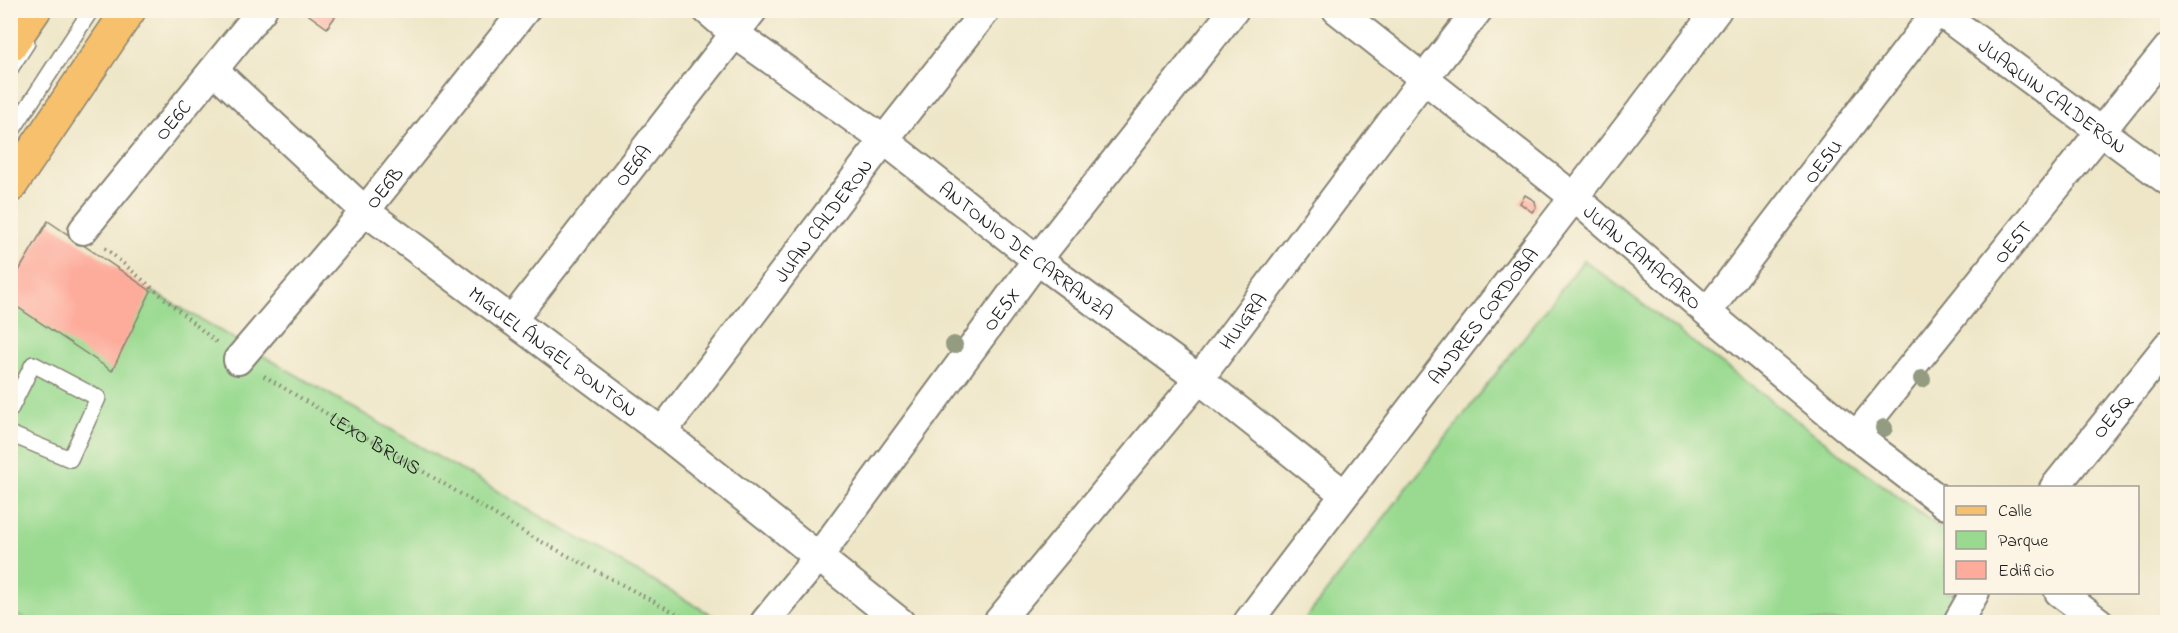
<svg xmlns="http://www.w3.org/2000/svg" width="2178" height="633" font-family="'Indie Flower',sans-serif">
<rect width="100%" height="100%" fill="#fcf5e5"/>
<filter id="ink" filterUnits="userSpaceOnUse"><feTurbulence type="fractalNoise" baseFrequency=".0167" numOctaves="2"/><feDisplacementMap in="SourceGraphic" scale="12" xChannelSelector="R" yChannelSelector="G"/><feConvolveMatrix kernelMatrix="1 2 1 2 8 2 1 2 1" color-interpolation-filters="sRGB"/></filter>
<filter id="wash" filterUnits="userSpaceOnUse"><feTurbulence type="fractalNoise" baseFrequency=".008" numOctaves="4" result="noise"/><feDisplacementMap in="SourceGraphic" scale="24" xChannelSelector="R" yChannelSelector="G"/><feGaussianBlur stdDeviation="1.35" result="paint"/><feColorMatrix in="noise" values="0 0 0 0 0 0 0 0 0 0 0 0 0 0 0 0 0 1.4 0 .05"/><feComposite in="paint" operator="in"/></filter>
<g filter="url(#wash)">
<rect width="100%" height="100%" fill="#eee6c7"/>
<g fill="#99da90" stroke="#5a7b56" stroke-width="1.5">
<polygon points="1584,260 1945,532 1946,592 1979,593 1962,622 1303,622"/>
<polygon points="151,291 724,622 32,622 11,613 10,302"/>
</g>
<g id="blocks">
<g fill="#fdac9c">
<polygon points="302,10 340,10 327,28"/>
<polygon points="1525,195 1535,201 1536,207 1532,212 1520,203"/>
<polygon points="48,221 151,291 112,371 10,302 10,286"/>
</g>
</g>
</g>
<g filter="url(#ink)">
<use href="#blocks" fill-opacity="0" stroke="#858172" stroke-width="1.5"/>
<g fill="none" stroke-linecap="round" stroke-linejoin="round">
<defs>
<g id="lane">
<polyline points="10,69 27,43"/>
<polyline points="10,134 91,10"/>
<polyline points="10,410 33,364 98,398 70,459 10,434"/>
</g>
<g id="street">
<path id="s2" d="M707,10L735,34L884,140L1037,260L1199,379L1344,494"/>
<path id="s3" d="M1337,10L1575,198L1707,312L1856,436L1946,505"/>
<path id="s4" d="M1937,10L2168,181"/>
<path id="s5" d="M215,71L365,211L662,432L900,622"/>
<path id="s6" d="M83,230L262,10"/>
<path id="s7" d="M1707,312L1938,10"/>
<path id="s8" d="M512,320L753,10"/>
<path id="s9" d="M238,360L365,211L525,10"/>
<path id="s10" d="M662,432L884,140L986,10"/>
<path id="s11" d="M1856,436L2168,48"/>
<path id="s12" d="M2054,488L2168,345"/>
<polyline points="2059,592 2099,622"/>
<path id="s13" d="M765,622L819,556L1037,260L1234,10"/>
<path id="s14" d="M998,622L1199,379L1423,80L1478,10"/>
<path id="s15" d="M1248,622C1402,417 1562,216 1717,10"/>
<polyline points="1958,622 1975,592"/>
</g>
<g id="primary">
<polyline points="10,45 34,10"/>
<polyline points="10,186 129,10"/>
</g>
</defs>
<use href="#lane" stroke="#858172" stroke-width="18"/>
<use href="#street" stroke="#858172" stroke-width="32"/>
<use href="#primary" stroke="#858172" stroke-width="36"/>
<g stroke="#858172" stroke-width="4" stroke-dasharray="1.5 4.5" stroke-linecap="butt">
<polyline points="105,248 216,342"/>
<path id="s1" d="M264,376L529,535L692,622"/>
</g>
<use href="#lane" stroke="#fff" stroke-width="15"/>
<use href="#street" stroke="#fff" stroke-width="28"/>
<use href="#primary" stroke="#f7c06c" stroke-width="33"/>
</g>
<g fill="#939b80">
<circle cx="954" cy="345" r="9"/>
<circle cx="1922" cy="379" r="9"/>
<circle cx="1884" cy="428" r="9"/>
</g>
</g>
<g text-anchor="middle" stroke-width="4.5" stroke-linejoin="round" paint-order="stroke">
<g font-size="20" fill="#1c1c1c" stroke="#fcf5e5">
<text dy="7" stroke="none"><textPath href="#s4" startOffset="144">JUAQUIN CALDERÓN</textPath></text>
<text dy="7" stroke="none"><textPath href="#s6" startOffset="142">OE6C</textPath></text>
<text dy="7" stroke="none"><textPath href="#s7" startOffset="190">OE5U</textPath></text>
<text dy="7" stroke="none"><textPath href="#s8" startOffset="196">OE6A</textPath></text>
<text dy="7" stroke="none"><textPath href="#s9" startOffset="226">OE6B</textPath></text>
<text dy="7" stroke="none"><textPath href="#s10" startOffset="266">JUAN CALDERON</textPath></text>
<text dy="7" stroke="none"><textPath href="#s11" startOffset="249">OE5T</textPath></text>
<text dy="7" stroke="none"><textPath href="#s2" startOffset="400">ANTONIO DE CARRANZA</textPath></text>
<text dy="7" stroke="none"><textPath href="#s3" startOffset="393">JUAN CAMACARO</textPath></text>
<text dy="7" stroke="none"><textPath href="#s13" startOffset="392">OE5X</textPath></text>
<text dy="7" stroke="none"><textPath href="#s15" startOffset="386">ANDRES CORDOBA</textPath></text>
<text dy="7" stroke="none"><textPath href="#s14" startOffset="388">HUIGRA</textPath></text>
<text dy="7" stroke="none"><textPath href="#s5" startOffset="440">MIGUEL ÁNGEL PONTÓN</textPath></text>
<text dy="7" stroke="none"><textPath href="#s12" startOffset="92">OE5Q</textPath></text>
<text dy="7" stroke="none"><textPath href="#s1" startOffset="130">LEXO BRUIS</textPath></text>
</g>
</g>
<rect width="2178" height="633" fill="none" stroke="#fcf5e5" stroke-width="36"/>
<rect x="1944" y="486" width="195" height="108" fill="#fcf5e5" stroke="#a29e95" stroke-width="1.5"/>
<rect x="1956" y="506" width="30" height="9" fill="#f7c06c" stroke="#a29e95" stroke-width="1.5"/>
<text x="1998" y="516" font-size="18" fill="#1c1c1c">Calle</text>
<rect x="1956" y="531" width="30" height="18" fill="#99da90" stroke="#a29e95" stroke-width="1.5"/>
<text x="1998" y="546" font-size="18" fill="#1c1c1c">Parque</text>
<rect x="1956" y="561" width="30" height="18" fill="#fdac9c" stroke="#a29e95" stroke-width="1.5"/>
<text x="1998" y="576" font-size="18" fill="#1c1c1c">Edificio</text>
</svg>
